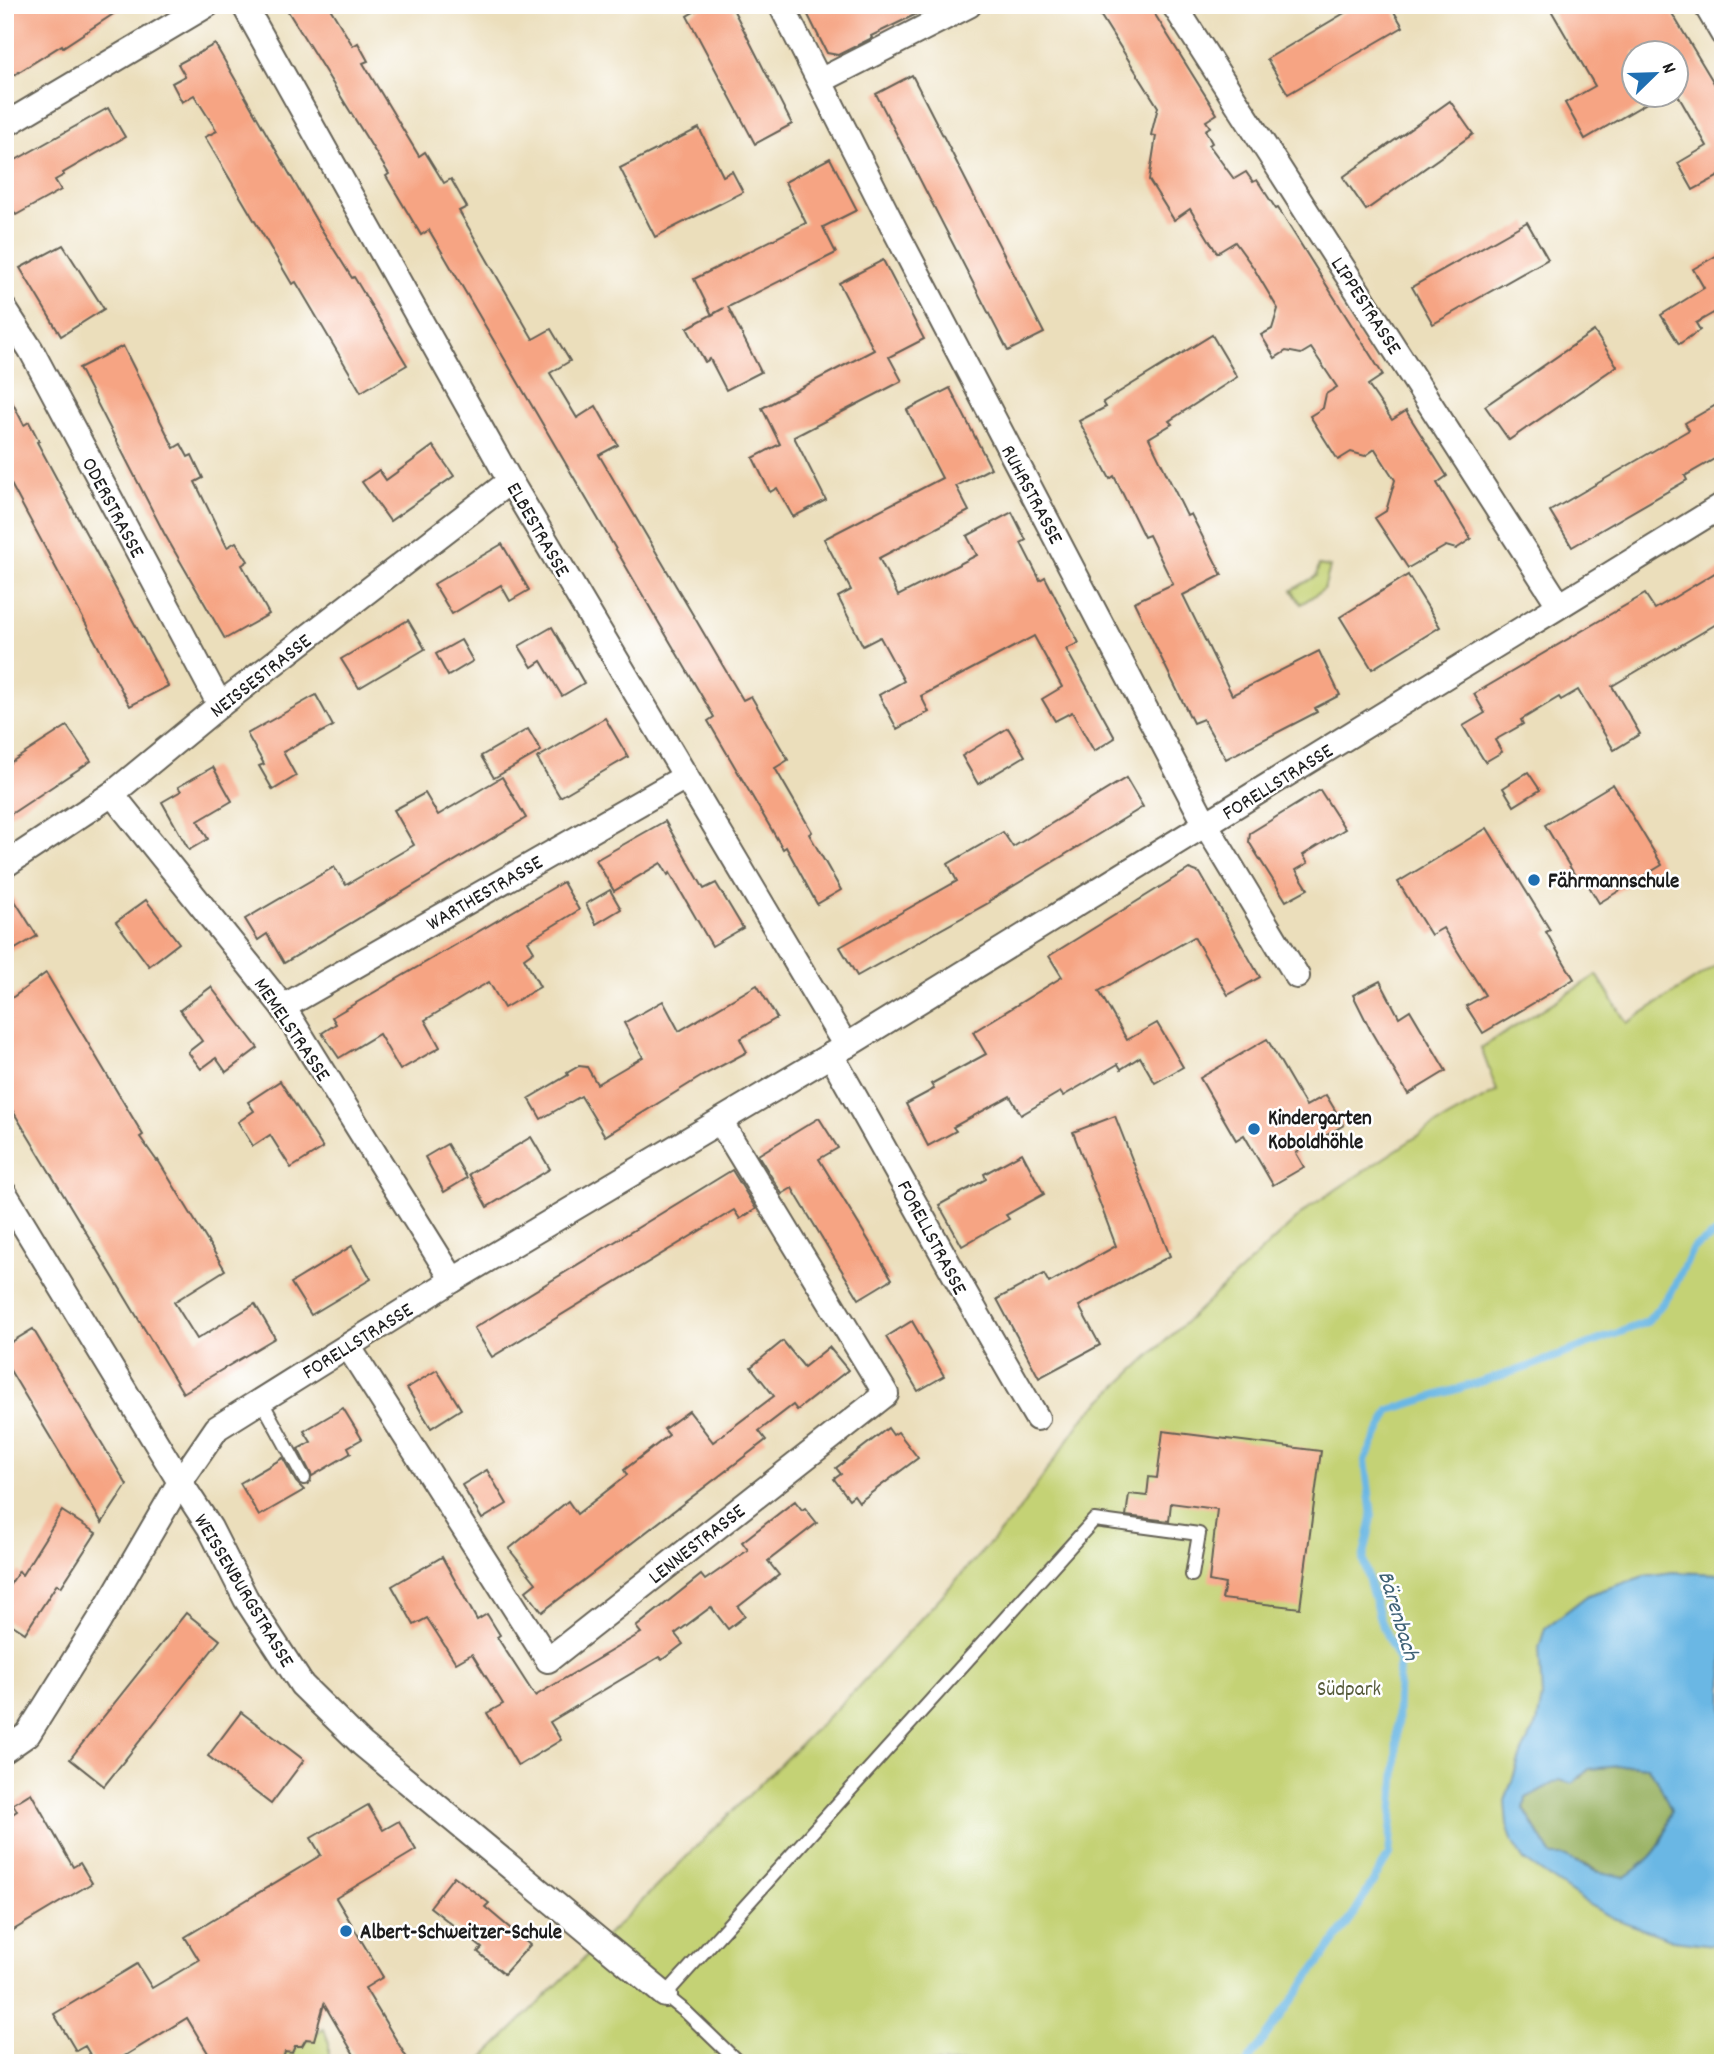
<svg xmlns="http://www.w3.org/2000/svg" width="1728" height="2068" font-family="Dekko,sans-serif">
<rect width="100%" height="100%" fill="#fff"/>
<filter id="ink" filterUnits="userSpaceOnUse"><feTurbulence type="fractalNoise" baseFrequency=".0143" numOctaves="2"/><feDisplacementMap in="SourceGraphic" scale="14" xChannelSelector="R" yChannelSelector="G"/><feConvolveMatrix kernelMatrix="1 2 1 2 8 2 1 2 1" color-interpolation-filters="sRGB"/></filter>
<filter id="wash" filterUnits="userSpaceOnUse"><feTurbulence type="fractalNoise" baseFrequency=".00686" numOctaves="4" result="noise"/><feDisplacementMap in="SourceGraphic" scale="28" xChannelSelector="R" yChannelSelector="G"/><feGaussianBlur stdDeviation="1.57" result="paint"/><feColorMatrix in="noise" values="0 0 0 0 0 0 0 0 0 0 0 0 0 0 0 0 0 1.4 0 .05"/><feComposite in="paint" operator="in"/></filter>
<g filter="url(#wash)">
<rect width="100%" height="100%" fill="#ebdebb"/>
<g fill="#c4d274" stroke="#707748" stroke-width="2">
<polygon points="1319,565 1330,567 1324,589 1301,604 1292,590 1316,576"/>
<polygon points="1723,961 1723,2063 478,2063 856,1689 1015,1516 1085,1416 1308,1208 1425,1131 1497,1091 1481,1048 1597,975 1627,1023"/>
<polygon points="324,2029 329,2043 329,2063 273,2063 275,2059 283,2059 285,2052 292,2053 295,2046 302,2046 306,2039 313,2040 315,2034"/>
</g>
<path fill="#9bb466" stroke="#5c6841" stroke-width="2" d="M1630,1765L1647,1767L1657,1779L1671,1810C1663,1845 1656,1857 1625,1877L1606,1875L1579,1862L1552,1856L1524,1808L1526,1798L1559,1779L1581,1778L1589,1769Z"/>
<path fill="#6ab7e4" stroke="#436a80" stroke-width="2" fill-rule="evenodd" d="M1673,1572L1723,1574V1946L1673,1940L1613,1918L1591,1906L1524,1860L1513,1843L1507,1825L1505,1801L1522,1752L1537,1724L1542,1697L1539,1648L1545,1628L1588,1595L1644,1576ZM1630,1765L1647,1767L1657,1779L1671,1810C1664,1845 1655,1857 1625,1877L1595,1871L1564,1856H1552L1524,1809L1526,1798L1559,1780L1572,1784L1589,1769Z"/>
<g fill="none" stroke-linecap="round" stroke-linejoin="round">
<polyline stroke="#6ab7e4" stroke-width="8" points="1247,2063 1352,1917 1389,1855 1396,1768 1399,1661 1381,1623 1363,1560 1372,1517 1365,1460 1390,1410 1528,1367 1647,1322 1671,1293 1693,1248 1723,1230"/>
</g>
<g id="blocks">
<g fill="#f6a483">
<polygon points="23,5 127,5 63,47 62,45 14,75 5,60 5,16"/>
<polygon points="284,5 328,5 353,46 358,43 368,61 363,63 419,156 425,152 444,183 451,179 467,207 459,211 533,339 551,329 570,361 550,373 577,418 596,406 618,445 599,455 743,700 751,696 788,760 775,768 812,832 809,834 841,890 817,904 786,847 783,849 708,721 714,717 456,276 429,230 421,235 386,176 389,174"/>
<polygon points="706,5 731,5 792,124 755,144 687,16"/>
<polygon points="803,5 935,5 871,36 872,38 838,55 827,53"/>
<polygon points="1094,5 1149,5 1217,114 1206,121 1210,127 1205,130 1212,143 1209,145 1234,179 1246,172 1253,182 1257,180 1276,209 1278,208 1383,375 1368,385 1392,420 1406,411 1447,476 1437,483 1471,539 1456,549 1446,546 1408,568 1375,518 1386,511 1395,480 1389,471 1375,449 1365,456 1351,452 1338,460 1310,416 1323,408 1326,394 1337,387 1311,348 1301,354 1286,351 1275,358 1261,335 1272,329 1278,309 1253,267 1235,242 1217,253 1190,209 1174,220 1149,180 1156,136 1151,135 1158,107"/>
<polygon points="1358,5 1390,5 1403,27 1288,94 1267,59"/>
<polygon points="1548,5 1667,5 1723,98 1723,174 1693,190 1678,163 1707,146 1676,92 1676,52 1634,52 1634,94 1662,94 1585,139 1565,103 1595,86"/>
<polygon points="215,44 320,227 352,278 354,277 407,365 361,392 296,282 292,284 205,137 217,131 194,95 182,102 172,83 185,76 178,64"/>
<polygon points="912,75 1044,333 1008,351 876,94"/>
<polygon points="1450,101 1473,134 1366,210 1343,177"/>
<polygon points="108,108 125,137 63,173 64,175 55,180 61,190 16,215 5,195 5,166"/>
<polygon points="699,128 723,176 732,171 743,192 655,237 620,168"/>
<polygon points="830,158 857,210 823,227 836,253 728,307 761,372 726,390 710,359 705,362 687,328 724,308 712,315 694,279 806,223 785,182"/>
<polygon points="1527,222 1548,259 1433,324 1412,287"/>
<polygon points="63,245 104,309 61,336 20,268"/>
<polygon points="1723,252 1723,321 1717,311 1696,323 1700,330 1679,344 1661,315 1704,288 1693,269"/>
<polygon points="883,260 924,339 889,357 902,381 794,437 826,500 793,517 777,488 770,492 753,458 780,444 762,408 874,350 839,283"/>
<polygon points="1594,331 1617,366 1509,440 1485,406"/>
<polygon points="1212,335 1237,377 1169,421 1172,424 1149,438 1187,516 1191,514 1222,575 1183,595 1232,695 1319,651 1340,695 1315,708 1317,712 1226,759 1203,719 1193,723 1134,602 1173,584 1149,535 1144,537 1114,476 1110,479 1079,421 1106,407 1103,402"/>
<polygon points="123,346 174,448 181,444 188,457 192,455 203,478 195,482 227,547 236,542 248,561 242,565 269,614 225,639 164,533 79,368"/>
<polygon points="5,388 24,425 29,422 39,441 37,442 168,686 130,706 5,473"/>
<polygon points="950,388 991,468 956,486 969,511 879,558 898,596 977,555 967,536 1012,512 1026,540 1021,543 1040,580 1045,577 1079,643 1066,649 1115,738 1094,751 1072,712 1055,721 1042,699 1062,687 1034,636 921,696 929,712 897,729 879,695 904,681 880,637 863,646 838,597 851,590 824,539 942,478 907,410"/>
<polygon points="1723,401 1723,454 1685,476 1687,480 1572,547 1550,511 1689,430 1685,423"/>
<polygon points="433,446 454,476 390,521 362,482 379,470 386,480"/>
<polygon points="502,544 529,590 510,601 501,585 452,614 434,584"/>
<polygon points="1723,568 1723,620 1612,686 1640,734 1614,750 1578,690 1561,700 1559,697 1521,720 1523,724 1495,740 1502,752 1485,762 1463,726 1485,713 1474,694 1645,594 1655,609"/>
<polygon points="1408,575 1440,627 1372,669 1340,617"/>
<polygon points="408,620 425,649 359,688 341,659"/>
<polygon points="552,627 584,683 562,696 541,661 532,667 519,646"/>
<polygon points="461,640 473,661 448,676 436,654"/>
<polygon points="316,695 333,726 283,752 296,776 273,790 259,766 264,764 247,734"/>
<polygon points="605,718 628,757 560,797 537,758"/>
<polygon points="67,726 91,761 5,818 5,766"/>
<polygon points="1008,728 1025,756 978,784 962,756"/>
<polygon points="528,729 541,751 494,778 481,756"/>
<polygon points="213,767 232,801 198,821 208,839 189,850 162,802 181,791 178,787"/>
<polygon points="1528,772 1540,790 1514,806 1503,788"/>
<polygon points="502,777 526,818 284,963 267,934 258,940 245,919 334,867 346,885 414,845 394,810 425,793 438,815"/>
<polygon points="1126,778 1143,807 989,901 990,902 857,976 840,947 957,881 948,864 1003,832 1013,847"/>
<polygon points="1613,784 1662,865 1599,903 1584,878 1579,882 1545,825"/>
<polygon points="1320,790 1345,829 1303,855 1308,863 1296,870 1308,889 1286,901 1249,842 1250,833"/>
<polygon points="665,821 704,889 716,883 743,928 712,946 670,873 668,875 661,863 614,891 596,860"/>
<polygon points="1487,828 1550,930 1546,932 1574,979 1483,1033 1466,1006 1485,995 1443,928 1431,935 1398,882"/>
<polygon points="1189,869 1200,873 1260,977 1228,995 1194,937 1099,991 1127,1040 1157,1023 1183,1067 1155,1083 1140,1057 1121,1069 1118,1064 1063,1096 1060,1092 1021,1115 1010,1096 953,1127 956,1131 928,1146 906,1104 934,1089 931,1084 986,1054 973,1032 1062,977 1049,956"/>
<polygon points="563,882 579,910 528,941 534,951 524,958 540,987 504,1008 489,982 473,991 425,1020 440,1047 400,1070 379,1034 339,1058 322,1033 336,1024 332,1017"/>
<polygon points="5,885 37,936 5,955"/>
<polygon points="610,890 621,909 596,924 586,904"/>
<polygon points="146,900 179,943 149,966 116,922"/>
<polygon points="46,973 143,1135 140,1137 157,1161 158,1160 225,1270 174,1302 197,1339 255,1304 275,1338 183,1393 5,1098 5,1003"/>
<polygon points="1380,981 1399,1017 1410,1010 1446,1071 1408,1094 1372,1033 1353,995"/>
<polygon points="757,985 777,1018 740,1039 747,1052 702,1076 605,1136 581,1096 541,1119 529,1098 568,1075 567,1073 579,1066 587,1067 597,1084 643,1057 624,1023 663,1001 679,1031"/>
<polygon points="211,987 258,1048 226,1072 216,1058 201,1069 188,1052 202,1041 180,1010"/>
<polygon points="1267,1039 1306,1106 1326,1095 1344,1125 1296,1153 1304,1167 1273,1185 1244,1135 1236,1140 1200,1078"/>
<polygon points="280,1081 323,1148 291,1168 270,1135 253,1146 238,1122 254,1111 248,1102"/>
<polygon points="1115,1116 1170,1256 1079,1306 1100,1345 1039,1378 997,1299 1044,1274 1049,1283 1116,1246 1073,1132"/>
<polygon points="819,1118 838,1148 819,1159 892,1279 859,1299 792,1188 782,1194 758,1155"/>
<polygon points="531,1137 550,1169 487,1207 469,1174"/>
<polygon points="447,1144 467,1178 444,1192 425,1157"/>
<polygon points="1022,1153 1044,1194 1006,1215 1009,1219 962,1246 939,1205 986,1179 984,1174"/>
<polygon points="732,1170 756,1209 740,1219 734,1210 492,1357 474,1328"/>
<polygon points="352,1246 371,1279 311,1315 291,1283"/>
<polygon points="912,1321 944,1376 918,1391 886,1337"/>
<polygon points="33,1329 127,1485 102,1523 5,1362 5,1346"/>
<polygon points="783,1341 804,1367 829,1347 848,1370 797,1410 793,1405 759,1431 766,1440 542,1612 526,1591 536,1583 509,1549 568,1501 577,1514 627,1475 624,1470 669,1435 664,1429 689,1411 713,1442 774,1396 751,1367"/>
<polygon points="437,1370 461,1409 431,1428 407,1388"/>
<polygon points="343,1408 362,1439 348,1447 351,1453 312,1476 298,1449 311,1442 304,1431"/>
<polygon points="888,1428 893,1435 898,1432 918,1458 859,1502 854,1495 849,1499 834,1479 841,1474 836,1468"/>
<polygon points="1163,1431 1321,1451 1300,1608 1222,1599 1225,1584 1209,1581 1217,1509 1171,1503 1169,1521 1126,1516 1129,1494 1147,1496 1149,1477 1157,1478"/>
<polygon points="283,1458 296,1482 304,1490 259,1516 240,1483"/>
<polygon points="487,1470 507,1504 482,1519 462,1485"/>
<polygon points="795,1501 802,1510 805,1508 817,1523 768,1561 779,1575 738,1607 745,1616 728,1629 711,1607 675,1634 683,1644 662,1660 659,1657 550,1722 561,1740 518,1766 487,1713 503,1704 472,1654 456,1663 427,1618 414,1625 392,1586 442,1557 477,1620 487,1614 500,1635 497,1637 535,1696 641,1633 636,1627 701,1575 705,1580 748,1550 742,1542"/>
<polygon points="62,1511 96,1533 61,1587 57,1584 25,1633 5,1620 5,1592 19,1571 22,1575"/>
<polygon points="186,1613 220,1640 104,1786 70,1759"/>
<polygon points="241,1712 304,1760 271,1804 208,1756"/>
<polygon points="31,1793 73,1867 80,1863 92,1883 5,1935 5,1819 17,1811 13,1804"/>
<polygon points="368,1805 383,1830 399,1821 416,1850 336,1898 383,1977 365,1988 410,2063 359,2063 324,2004 314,2040 306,2039 302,2046 295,2046 292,2053 285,2052 283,2059 275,2059 273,2063 214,2063 187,2018 113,2063 95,2063 85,2046 76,2051 54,2014 137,1964 152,1988 199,1960 185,1937 321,1855 311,1838"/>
<polygon points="454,1876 489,1903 485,1907 530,1945 504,1974 478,1952 482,1948 430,1907"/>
</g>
</g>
</g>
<g filter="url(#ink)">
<use href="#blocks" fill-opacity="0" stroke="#646054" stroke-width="2"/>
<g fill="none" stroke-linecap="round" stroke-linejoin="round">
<defs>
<g id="lane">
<polyline points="261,1400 304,1478"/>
<polyline points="739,2063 686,2012 665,1995 1094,1520 1199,1534 1192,1575"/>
</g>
<g id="street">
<polyline points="244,5 510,481 846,1046"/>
<polyline points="781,5 896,232 1206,825 1297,976"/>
<polyline points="1174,5 1559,605"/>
<polyline points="1706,5 1723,34"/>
<polyline points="820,81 969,5"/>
<polyline points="5,125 207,5"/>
<polyline points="5,310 31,350 220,705"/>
<polyline points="112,794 283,1007 453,1280"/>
<polyline points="5,865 112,794 220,705 510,481"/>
<polyline points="283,1007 685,777"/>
<path d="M831,1055C900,1176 966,1298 1037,1418"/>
<polyline points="5,1194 180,1482 210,1528 246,1599 302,1685 362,1744 665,1995"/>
<polyline points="348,1346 548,1660 886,1394 720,1121"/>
<polyline points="5,1750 28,1734 99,1621 180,1482 217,1428 453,1280 846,1046 1723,505"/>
</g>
</defs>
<use href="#lane" stroke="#646054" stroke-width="16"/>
<use href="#street" stroke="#646054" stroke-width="28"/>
<use href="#lane" stroke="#fff" stroke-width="12"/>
<use href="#street" stroke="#fff" stroke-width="24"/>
</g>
</g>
<g fill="#1f6fb2" stroke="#fff" stroke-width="2.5">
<circle cx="1534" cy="880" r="7"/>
<circle cx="1254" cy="1129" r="7"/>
<circle cx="346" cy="1931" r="7"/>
</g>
<g text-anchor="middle" stroke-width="5" stroke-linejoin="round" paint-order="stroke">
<g font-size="21" fill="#1c1c1c" stroke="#fff">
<text transform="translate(1367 305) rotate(57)" y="7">LIPPESTRASSE</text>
<text transform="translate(1033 494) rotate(62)" y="7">RUHRSTRASSE</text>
<text transform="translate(114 507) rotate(62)" y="7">ODERSTRASSE</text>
<text transform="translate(539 529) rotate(60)" y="7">ELBESTRASSE</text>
<text transform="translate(260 675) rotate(-38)" y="7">NEISSESTRASSE</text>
<text transform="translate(1277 781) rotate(-32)" y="7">FORELLSTRASSE</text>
<text transform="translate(484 892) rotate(-30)" y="7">WARTHESTRASSE</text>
<text transform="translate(293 1029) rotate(56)" y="7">MEMELSTRASSE</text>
<text transform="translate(933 1237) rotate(62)" y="7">FORELLSTRASSE</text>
<text transform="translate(357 1340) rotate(-32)" y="7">FORELLSTRASSE</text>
<text transform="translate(696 1543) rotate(-38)" y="7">LENNESTRASSE</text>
<text transform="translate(245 1590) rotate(59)" y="7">WEISSENBURGSTRASSE</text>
</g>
<g font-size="21" font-weight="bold" fill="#1c1c1c" stroke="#fff" text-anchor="start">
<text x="1548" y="887">Fährmannschule</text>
<text x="1268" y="1124">Kindergarten<tspan x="1268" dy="24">Koboldhöhle</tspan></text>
<text x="360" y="1938">Albert-Schweitzer-Schule</text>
</g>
<g font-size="21" fill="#575c3b" stroke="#fff">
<text x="1349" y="1695">Südpark</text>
</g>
<g font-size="23" font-style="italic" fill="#3f6276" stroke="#fff">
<text transform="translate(1400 1615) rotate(73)" y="8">Bärenbach</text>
</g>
</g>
<rect width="1728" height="2068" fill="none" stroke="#fff" stroke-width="28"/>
<g transform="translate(1655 74) rotate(67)"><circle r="33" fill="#ffffff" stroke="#a4a4a4" stroke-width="2"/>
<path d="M0-5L12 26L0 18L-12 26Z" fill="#1f6fb2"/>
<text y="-10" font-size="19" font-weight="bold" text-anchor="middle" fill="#1c1c1c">N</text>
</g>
</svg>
